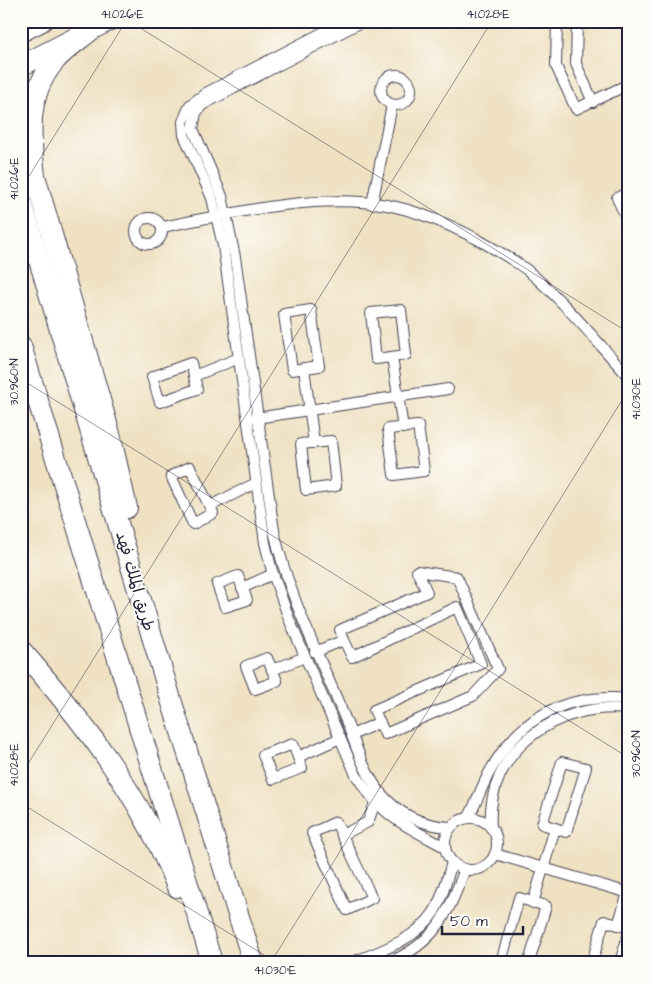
<svg xmlns="http://www.w3.org/2000/svg" width="650" height="983" font-family="'Architects Daughter','Playpen Sans Arabic',sans-serif">
<rect width="100%" height="100%" fill="#fdfcf7"/>
<filter id="ink" filterUnits="userSpaceOnUse"><feTurbulence type="fractalNoise" baseFrequency=".02" numOctaves="2"/><feDisplacementMap in="SourceGraphic" scale="10" xChannelSelector="R" yChannelSelector="G"/><feConvolveMatrix kernelMatrix="1 2 1 2 8 2 1 2 1" color-interpolation-filters="sRGB"/></filter>
<filter id="wash" filterUnits="userSpaceOnUse"><feTurbulence type="fractalNoise" baseFrequency=".0096" numOctaves="4" result="noise"/><feDisplacementMap in="SourceGraphic" scale="20" xChannelSelector="R" yChannelSelector="G"/><feGaussianBlur stdDeviation="1.12" result="paint"/><feColorMatrix in="noise" values="0 0 0 0 0 0 0 0 0 0 0 0 0 0 0 0 0 1.4 0 .05"/><feComposite in="paint" operator="in"/></filter>
<g filter="url(#wash)">
<rect width="100%" height="100%" fill="#efe1c2"/>
</g>
<g filter="url(#ink)">
<g fill="none" stroke-linecap="round" stroke-linejoin="round">
<defs>
<g id="street">
<path d="M345,21L206,93L190,105L183,122L184,135L212,198L223,246L265,543L272,571L289,619L356,775C382,817 404,825 445,847"/>
<path d="M363,21L202,105L196,113L193,129L222,196L235,257L274,531C290,600 318,652 344,716C355,741 362,769 379,791C397,814 423,826 451,827"/>
<polyline points="557,21 556,66 576,109 629,84"/>
<polyline points="577,21 576,64 593,102"/>
<circle cx="396" cy="90" r="15"/>
<polyline points="629,192 617,198 629,223"/>
<polyline points="372,204 392,105"/>
<circle cx="149" cy="231" r="13"/>
<path d="M162,227C232,213 316,193 387,205C418,211 448,224 475,238C493,248 511,258 527,270C564,301 596,341 629,377"/>
<polygon points="311,310 319,366 292,370 284,314"/>
<polygon points="401,310 406,355 376,359 371,313"/>
<polyline points="392,357 403,428"/>
<polygon points="191,363 197,389 160,402 152,377"/>
<polyline points="304,368 314,443"/>
<polyline points="194,376 239,358"/>
<polyline points="256,418 448,389"/>
<polygon points="418,426 424,471 394,475 388,429"/>
<polygon points="331,441 336,486 306,490 301,444"/>
<polygon points="190,467 213,513 193,524 171,476"/>
<polyline points="210,506 256,483"/>
<polygon points="238,576 247,600 225,607 217,584"/>
<polyline points="242,588 273,574"/>
<polyline points="315,652 344,640 340,630 427,592 417,571 457,577 498,669 473,696 385,734 374,710 481,664 457,607 352,657 344,640"/>
<polygon points="267,658 277,681 255,689 246,666"/>
<polyline points="272,670 305,657"/>
<polyline points="352,735 380,722"/>
<polygon points="293,744 302,768 273,779 263,755"/>
<polyline points="298,757 340,738"/>
<path d="M469,817C476,803 481,789 488,775C518,717 565,693 629,699"/>
<circle cx="471" cy="844" r="26"/>
<polygon points="336,822 372,898 347,910 312,833"/>
<path d="M491,828C485,751 556,701 629,709"/>
<polyline points="342,835 368,822 375,803"/>
<polyline points="629,838 627,845 629,846"/>
<polyline points="495,854 629,893"/>
<polyline points="533,903 555,828 566,832 586,768 562,762 542,824 555,828"/>
<polyline points="618,925 628,893"/>
<path d="M353,962C381,951 417,939 434,912C443,897 447,879 452,862"/>
<path d="M390,962C436,942 448,914 465,869"/>
<polyline points="501,962 519,898 546,906 529,962"/>
<polyline points="592,962 604,921 629,928"/>
<polyline points="620,962 629,933"/>
</g>
<g id="highway">
<path d="M90,31C78,41 64,50 54,62C26,96 30,135 35,176L110,434L127,508"/>
<polyline points="21,32 42,21"/>
<polyline points="21,66 108,21"/>
<polyline points="21,200 172,703 253,962"/>
<polyline points="21,346 212,962"/>
<path d="M21,650C84,722 142,797 177,887"/>
</g>
</defs>
<use href="#street" stroke="#413f4f" stroke-width="12"/>
<use href="#highway" stroke="#413f4f" stroke-width="22"/>
<use href="#street" stroke="#fff" stroke-width="10"/>
<use href="#highway" stroke="#fff" stroke-width="20"/>
</g>
</g>
<path fill="none" stroke="#22223b" stroke-width="1" stroke-opacity="0.45" d="M129,21L629,333M21,189L126,21M21,379L629,758M21,775L492,21M21,803L275,962M271,962L629,389"/>
<g text-anchor="middle" stroke-width="4" stroke-linejoin="round" paint-order="stroke">
<g font-size="16" fill="#22223b" stroke="#fdfcf7">
<text transform="translate(136 581) rotate(74)" y="6">طريق الملك فهد</text>
</g>
</g>
<rect width="650" height="983" fill="none" stroke="#fdfcf7" stroke-width="55"/>
<path d="M442 926v8h81v-8" fill="none" stroke="#22223b" stroke-width="2.5"/>
<text x="450" y="926" font-size="15" fill="#22223b" stroke="#fdfcf7" stroke-width="4" paint-order="stroke">50 m</text>
<rect x="28" y="28" width="594" height="928" fill="none" stroke="#22223b" stroke-width="2"/>
<g font-size="12" text-anchor="middle" fill="#22223b">
<text x="122" y="18">41.026°E</text>
<text x="488" y="18">41.028°E</text>
<text transform="translate(14 179) rotate(-90)" y="4">41.026°E</text>
<text transform="translate(14 382) rotate(-90)" y="4">30.960°N</text>
<text transform="translate(636 399) rotate(-90)" y="4">41.030°E</text>
<text transform="translate(636 754) rotate(-90)" y="4">30.960°N</text>
<text transform="translate(14 765) rotate(-90)" y="4">41.028°E</text>
<text x="275" y="974">41.030°E</text>
</g>
</svg>
